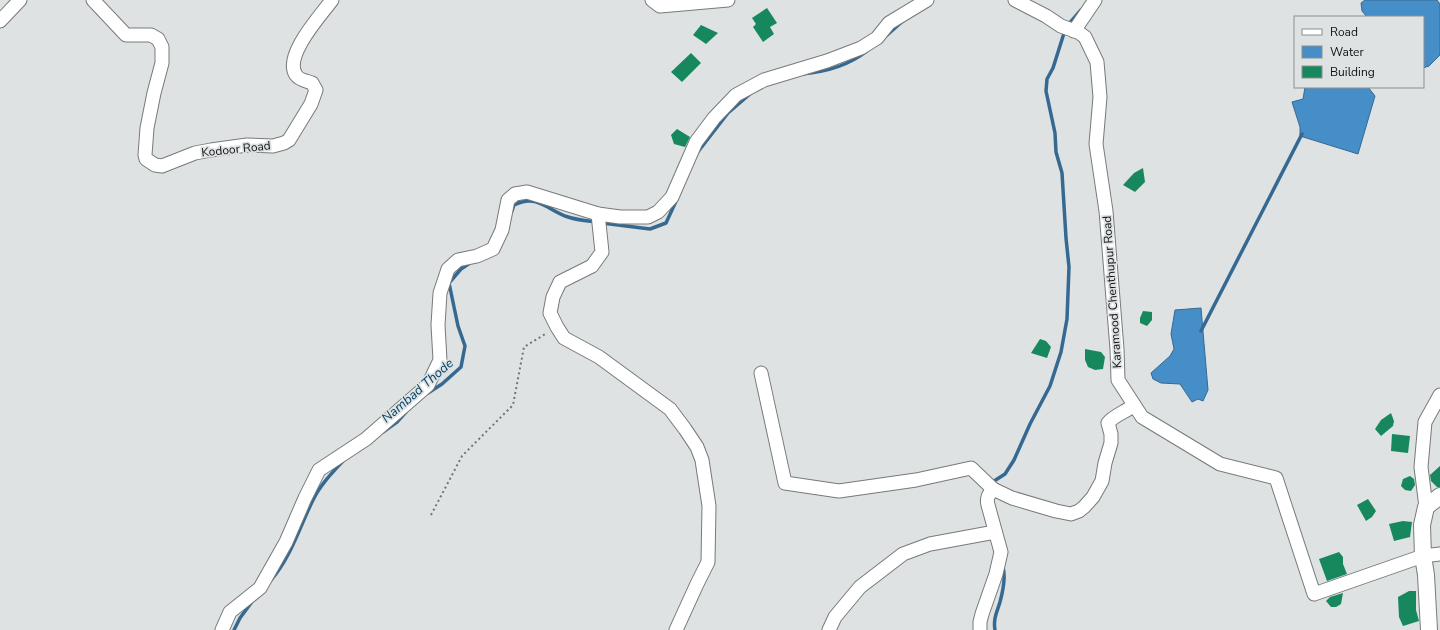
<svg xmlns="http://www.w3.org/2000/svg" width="1440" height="630" font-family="'Nunito Sans',sans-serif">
<rect width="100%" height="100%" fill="#dee2e2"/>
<g fill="#468ec8" stroke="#366992">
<polygon points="1365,0 1437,0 1440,4 1440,55 1429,66 1423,68 1423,17 1367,17 1362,11 1361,3"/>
<polygon points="1305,87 1368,87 1375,96 1358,154 1300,136 1300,127 1292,102 1303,99"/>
<polygon points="1201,308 1208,390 1203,401 1198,399 1192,402 1180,384 1161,383 1153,379 1151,373 1170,356 1174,349 1171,334 1175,310"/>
</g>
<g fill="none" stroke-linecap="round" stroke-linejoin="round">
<g stroke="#366992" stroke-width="3.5">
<polyline points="1068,25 1081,10"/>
<polyline points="886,36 904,20"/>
<path d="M802,74C826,72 848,66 867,51"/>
<polyline points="697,153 728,113 750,94"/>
<path d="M512,211L514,205C538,193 548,211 568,217C577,220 587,221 596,222"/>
<polyline points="602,223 650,229 666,223 677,199"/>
<polyline points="1201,331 1302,134"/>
<polyline points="428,393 442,384 461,367 465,346 458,326 449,283 461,269 470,263"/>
<polyline points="383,432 397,422 406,412"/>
<polyline points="991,483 1005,474 1014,460 1030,424 1050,386 1061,352 1067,319 1069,267 1066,238 1062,173 1056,152 1055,133 1046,91 1047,79 1053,68 1065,30"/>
<path d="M271,580C291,557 300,526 313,500C320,485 332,473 343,461"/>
<polyline points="234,630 240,618 254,599"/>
<path d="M995,630C993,619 997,612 1000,602C1003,591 1006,578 1003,567"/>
</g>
</g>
<g fill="#17875e">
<polygon points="767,8 777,23 770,27 774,34 763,42 753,27 756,24 752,18"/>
<polygon points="701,25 718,33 706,44 693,35"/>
<polygon points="691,53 701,63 682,82 671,72"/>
<polygon points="677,129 690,137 685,147 674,144 671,135"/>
<polygon points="1143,168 1145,182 1135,192 1123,185 1134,173"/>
<polygon points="1143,311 1152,312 1152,320 1147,326 1140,323 1140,318"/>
<polygon points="1040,339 1046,341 1051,347 1047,358 1031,353"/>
<polygon points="1085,349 1101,352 1105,357 1103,369 1095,370 1088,367 1085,360"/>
<polygon points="1391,413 1394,421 1393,426 1381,436 1375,429 1381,420"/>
<polygon points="1392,434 1410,436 1408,453 1391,451"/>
<polygon points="1440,466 1440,487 1437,487 1431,481 1430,475"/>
<polygon points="1410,476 1414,479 1415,485 1411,491 1405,490 1401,486 1403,479"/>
<polygon points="1368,499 1376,511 1372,517 1366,521 1357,505"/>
<polygon points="1403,521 1412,522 1410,537 1394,541 1389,524"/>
<polygon points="1339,552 1343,557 1343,564 1347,574 1327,581 1319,559"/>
<polygon points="1409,591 1416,591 1416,610 1419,621 1403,626 1399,617 1398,597"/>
<polygon points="1343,593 1341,604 1336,607 1331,607 1326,601 1330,597"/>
</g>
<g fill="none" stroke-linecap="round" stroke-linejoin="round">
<defs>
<g id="minor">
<path d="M93,0L126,35H151L158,39L162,47V63L154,93L147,128L145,155L146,159L155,165L162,166L195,153L211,150L247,145L273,146L284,143L289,140L311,104L316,90L312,83C307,81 299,80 296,75C283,56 321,15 332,0"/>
<polyline points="652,0 660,6 728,0"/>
<polyline points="1015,0 1046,16 1061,26 1078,32 1085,37 1097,62 1100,97 1096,144 1106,211 1117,349 1118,380 1142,417 1220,464 1276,478 1314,594 1423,556 1440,554"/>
<polyline points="0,21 20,0"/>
<polyline points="1074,31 1095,0"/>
<polyline points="598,214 602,252 592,266 560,282 553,297 550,313 557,327 564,338 599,357 670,409 685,429 697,447 702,460 709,506 708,562 697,584 676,630"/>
<polyline points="761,373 785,483 839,491 916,480 971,468 993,489"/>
<polyline points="1426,507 1421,467 1425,422 1440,395"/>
<polyline points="222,630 230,612 260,588 286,542 305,498 319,470 366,439 428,385 440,360 438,325 440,293 448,269 458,260 477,256 493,249 502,230 508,200 515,194 527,192 598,214 620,217 648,217 658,212 672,197 696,142 714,118 736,95 764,80 827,61 861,48 877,38 889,23 927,0"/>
<polyline points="829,630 835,617 860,587 903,554 930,544 995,532"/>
<path d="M980,630V622L982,614L996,574L1001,552L988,505C986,498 989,494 993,489L1012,498L1056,511L1071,514L1079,511L1084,507L1093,497L1102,481L1105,463L1111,443V434L1108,423C1114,415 1126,412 1134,405"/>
</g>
<polyline id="tertiary" points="1429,630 1426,575 1423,556 1422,525 1426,507 1440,496"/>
</defs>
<use href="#minor" stroke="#777a7a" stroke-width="15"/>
<use href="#tertiary" stroke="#777a7a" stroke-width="18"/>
<polyline stroke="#737575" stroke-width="2" stroke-dasharray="2 3" stroke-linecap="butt" points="431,515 462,456 513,405 524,347 547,333"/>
<use href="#minor" stroke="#fff" stroke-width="13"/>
<use href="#tertiary" stroke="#fff" stroke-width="16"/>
</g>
<g text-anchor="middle" stroke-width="3.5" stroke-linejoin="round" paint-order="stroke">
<g font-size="12" fill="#121313" stroke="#dee2e2">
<text transform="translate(236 149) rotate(-6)" y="4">Kodoor Road</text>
<text transform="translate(1112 292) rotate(-94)" y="4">Karamood Chenthupur Road</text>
</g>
<g font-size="13" font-style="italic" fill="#013c63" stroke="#dee2e2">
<text transform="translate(417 390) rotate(-41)" y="5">Nambad Thode</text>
</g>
</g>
<rect x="1294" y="16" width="130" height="72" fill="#dee2e2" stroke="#8c8f8f"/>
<rect x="1302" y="29" width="20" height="6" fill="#ffffff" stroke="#8c8f8f"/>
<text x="1330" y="36" font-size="12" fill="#121313">Road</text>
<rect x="1302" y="46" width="20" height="12" fill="#468ec8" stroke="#8c8f8f"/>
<text x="1330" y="56" font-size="12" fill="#121313">Water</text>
<rect x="1302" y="66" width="20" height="12" fill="#17875e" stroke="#8c8f8f"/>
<text x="1330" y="76" font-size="12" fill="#121313">Building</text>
</svg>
